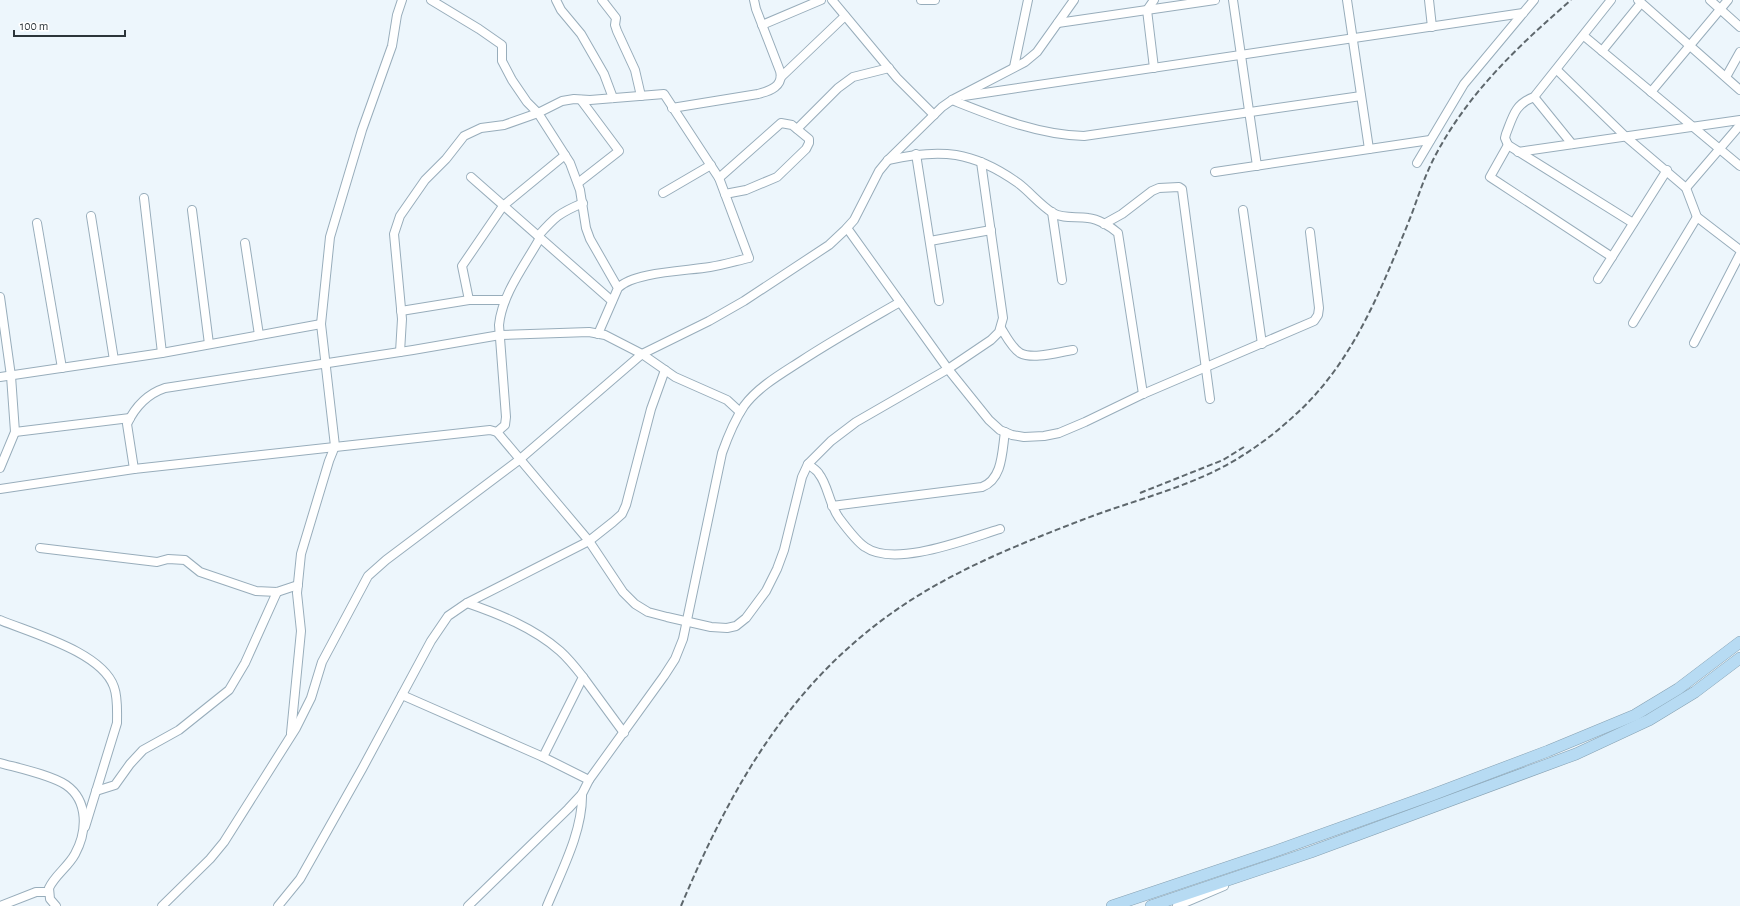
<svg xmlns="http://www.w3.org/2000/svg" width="1740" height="906" font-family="'Alegreya Sans',sans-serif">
<rect width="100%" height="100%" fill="#edf6fc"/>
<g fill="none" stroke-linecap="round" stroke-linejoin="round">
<defs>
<g id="minor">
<polyline points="556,0 561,10 581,34 604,74 613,98"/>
<polyline points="602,0 616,18 615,25 617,31 635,70 641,96"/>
<polyline points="832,0 897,78 934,115"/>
<polyline points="921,0 935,0"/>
<polyline points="1154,0 1147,10 1154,68"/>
<polyline points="1233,0 1257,166"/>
<polyline points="1347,0 1369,149"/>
<polyline points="1429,0 1432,27"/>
<polyline points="1638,0 1740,90"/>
<polyline points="1710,0 1740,27"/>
<polyline points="1058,23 1215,0"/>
<polyline points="762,25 821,0"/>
<polyline points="1584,36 1740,166"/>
<polyline points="1602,51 1641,3"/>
<polyline points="1014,67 1028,0"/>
<polyline points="1557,70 1625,136 1686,188 1697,217 1740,250"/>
<polyline points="781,77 845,16"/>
<polyline points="1726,77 1740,52"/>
<polyline points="1651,92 1728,0"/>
<polyline points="964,96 1523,13"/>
<polyline points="1534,97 1572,144"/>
<path d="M952,100C995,117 1038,135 1084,136L1361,96"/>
<path d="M672,108L758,94C770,91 784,86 780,71L756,9L754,0"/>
<polyline points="797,129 838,88 853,77 889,68"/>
<path d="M1508,145L1505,138L1506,134C1513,116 1515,104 1534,97L1611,0"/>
<polyline points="1518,152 1740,120"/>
<polyline points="916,154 939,301"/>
<path d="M888,160C941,148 973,151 1018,183C1030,192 1040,205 1053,213C1063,219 1077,216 1088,218C1098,219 1110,226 1118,233L1143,394"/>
<polyline points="1417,163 1464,84 1534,0"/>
<polyline points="1215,172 1430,140"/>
<polyline points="471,177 612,301"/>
<polyline points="719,178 781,123 792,125 809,139 809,143 806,149 777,177 746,190 725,194"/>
<polyline points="578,183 619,151 581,100"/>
<polyline points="1686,188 1740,125"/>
<polyline points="663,193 711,165"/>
<polyline points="144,198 162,353"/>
<polyline points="192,210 209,344"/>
<polyline points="1243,210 1262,344"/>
<polyline points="1052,212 1062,280"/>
<polyline points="91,216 114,360"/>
<polyline points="37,223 62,368"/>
<polyline points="1104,224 1122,214 1152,191 1159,188 1179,187 1182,189 1210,399"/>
<polyline points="847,228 948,369 989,420 1000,430 1012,435 1024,437 1044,436 1059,433 1085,422 1143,394 1314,321 1318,315 1319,308 1310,232"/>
<path d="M538,236C555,217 559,213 583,203"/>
<polyline points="930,241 991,230"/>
<polyline points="245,243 259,335"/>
<polyline points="1612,257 1490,177 1508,145 1633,223"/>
<polyline points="1598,279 1667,170"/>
<polyline points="0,297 11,376 15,432 0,468"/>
<polyline points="469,300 462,266 503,206 565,155"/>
<polyline points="401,311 469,300 505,300"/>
<polyline points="1633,323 1697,217"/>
<path d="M1001,328C1006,336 1012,348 1020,353C1033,360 1059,352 1073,350"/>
<path d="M598,334L618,288C633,272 686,271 710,267C723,265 736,261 749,258L719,178L664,94L590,100L574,99L562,101L538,113L570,163L580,190L586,228L590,239L618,288"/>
<polyline points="1694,343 1740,254"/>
<polyline points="400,352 402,319 394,234 400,216 425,180 446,159 464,136 481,128 504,125 538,113 527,102 512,80 502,61 502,45 479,29 431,0"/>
<polyline points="0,377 162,353 321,324"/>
<polyline points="15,432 130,418"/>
<path d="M497,432L505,425L506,417L499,325C502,294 525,265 540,238"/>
<path d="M808,464C811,467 817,470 819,474C828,485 829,504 839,518C845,526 857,542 865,547C895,568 967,539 1000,529"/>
<path d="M134,469L127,424C135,407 147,394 165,388L413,350L500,335L589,332L605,335L642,354L675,377L727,400L740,412"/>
<polyline points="0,489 134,469 490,430 497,432 589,541 623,592 635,604 648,612 667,617 711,627 727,628 736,626 746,618 766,591 777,569 784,550 802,477 808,464 831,441 856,422 948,369 991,340 999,332 1003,318 981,162"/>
<path d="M832,506L982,487C1003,479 1002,451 1005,432"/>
<polyline points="40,548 157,562 168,559 185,560 200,572 256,591 277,592 298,585"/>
<path d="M467,603C499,614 534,628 560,651C569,659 576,668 583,677L543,757"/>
<path d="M0,620C31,633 102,652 114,687C118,698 117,711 117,723L85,827"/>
<polyline points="583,677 624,733"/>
<polyline points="402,695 543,757 589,780 582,794 568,809 468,906"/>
<polyline points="291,733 301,631 297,593 301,554 329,461 335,446 321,324 330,237 362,130 392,46 397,15 402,0"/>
<path d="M0,763C18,768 51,775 66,785C89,801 87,832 75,854C68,867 55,875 49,888L50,899L56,906"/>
<path d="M589,780L664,676L675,659L683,639L722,453C728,436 734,421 744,406C758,387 781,374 801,361C833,340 867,321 900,302"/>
<polyline points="96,791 115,785 130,764 143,750 179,730 229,690 245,663 277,592"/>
<polyline points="0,906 36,892 48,892"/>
<polyline points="162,906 210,859 224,842 296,728 311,698 322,662 368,576 386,560 519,460 642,354 709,321 744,301 829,245 845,230 854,220 879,171 888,160 942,107 952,100 1025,62 1037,52 1074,0"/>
<polyline points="278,906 300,879 362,769 431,641 448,616 467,603 589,541 613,522 622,514 626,505 651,409 665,370"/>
<path d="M547,906C561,872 583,831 582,794"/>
<polyline points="1177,906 1224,886"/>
</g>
<g id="highway">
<polyline points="1112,906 1270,853 1432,795 1548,751 1635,715 1678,689 1740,642"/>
<polyline points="1151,906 1311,852 1576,754 1649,720 1695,692 1740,658"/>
</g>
</defs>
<use href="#minor" stroke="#98adbb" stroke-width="10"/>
<use href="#highway" stroke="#86a1b2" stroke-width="12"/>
<use href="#minor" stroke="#fff" stroke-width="8"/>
<use href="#highway" stroke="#b7dbf3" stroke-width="11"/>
<g stroke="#5e676c" stroke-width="2" stroke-dasharray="6 3" stroke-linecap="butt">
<polyline points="1140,493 1223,460 1244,447"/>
<path d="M681,906C733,783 793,677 908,602C962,567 1022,543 1082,520C1133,500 1189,488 1237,459C1257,447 1278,431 1295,415C1354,362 1382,287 1411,216C1418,197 1424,178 1433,160C1466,95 1517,47 1571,0"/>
</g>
</g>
<path d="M14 30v6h111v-6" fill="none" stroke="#2c353a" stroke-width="2"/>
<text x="20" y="30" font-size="12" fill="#2c353a" stroke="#ffffff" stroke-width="3" paint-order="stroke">100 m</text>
</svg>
